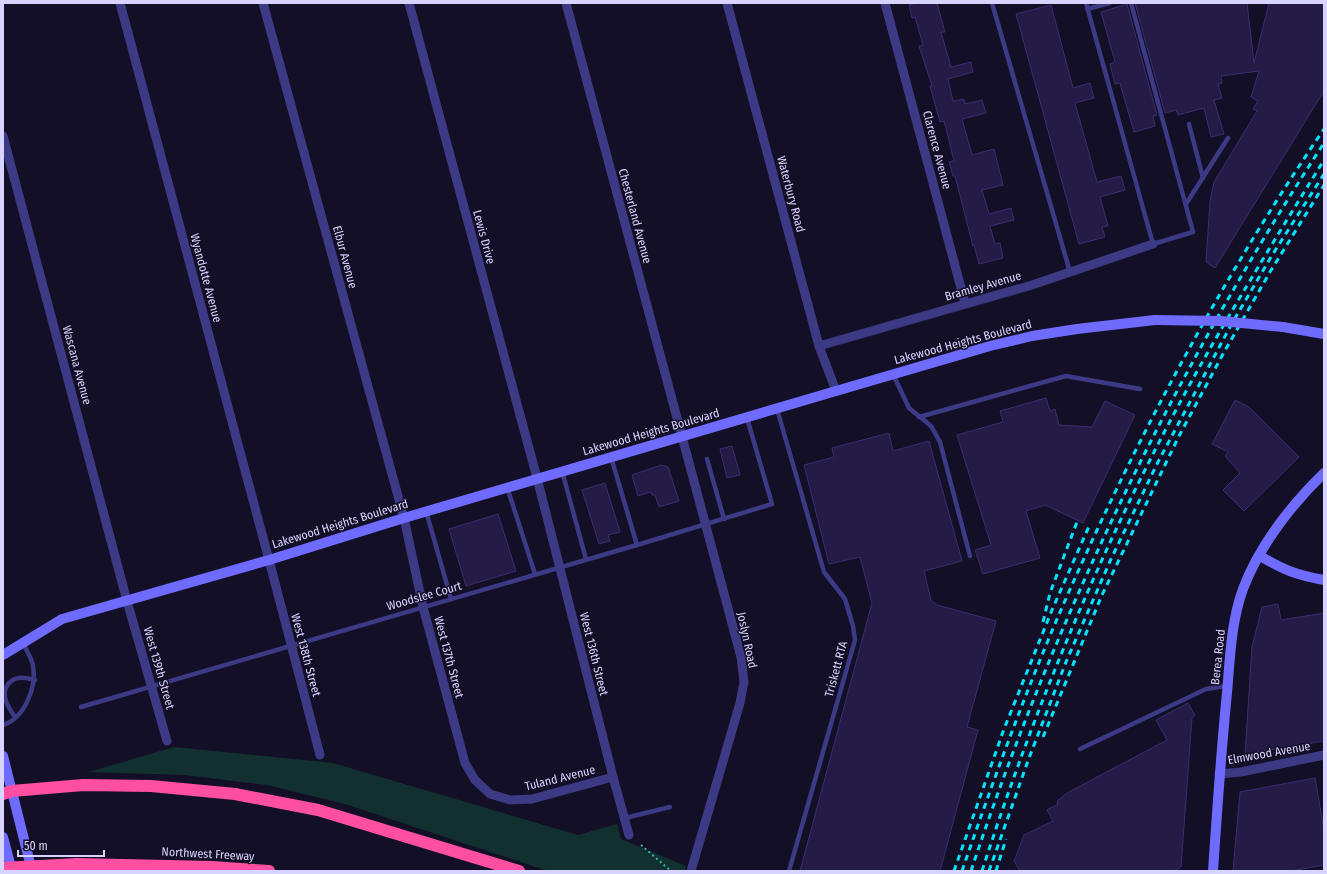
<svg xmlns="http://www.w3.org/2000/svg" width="1327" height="874" font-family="'Fira Sans Condensed',sans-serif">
<rect width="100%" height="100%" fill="#130f26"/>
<polygon fill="#12302f" points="174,747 333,763 578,835 617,824 621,839 686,866 685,871 548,871 345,804 267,785 184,775 89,772"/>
<g fill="#241b47" stroke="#3b2d73">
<polygon points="917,3 937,3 945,32 941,32 951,67 971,62 973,72 948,79 953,101 964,99 965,104 982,100 986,113 962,119 972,155 994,149 1003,185 982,190 989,214 1011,208 1014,220 990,226 995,244 1000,243 1003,258 979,264 974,245 973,246 955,176 953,176 949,162 954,161 949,140 944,121 940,122 930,86 932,86 919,46 923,45 915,17 912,18 909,5"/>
<polygon points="1135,3 1247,3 1254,63 1269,3 1324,3 1324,91 1215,268 1206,262 1210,201 1214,182 1257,111 1253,109 1258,101 1251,97 1259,71 1221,76 1222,83 1218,84 1222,98 1214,100 1224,134 1211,137 1204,108 1178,115 1176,110 1165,113"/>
<polygon points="1127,4 1157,115 1153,116 1155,126 1134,132 1120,83 1115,84 1110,64 1115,62 1101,12"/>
<polygon points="1051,5 1073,88 1090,83 1094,98 1075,103 1097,182 1121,176 1125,190 1100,197 1108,226 1102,227 1105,237 1079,244 1016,14"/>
<polygon points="1046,398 1050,411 1055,409 1059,425 1092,427 1105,401 1135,415 1083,523 1045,505 1026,511 1040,558 983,574 975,550 991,545 957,435 1003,422 1000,411"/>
<polygon points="1235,400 1249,407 1299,457 1244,511 1223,490 1240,473 1225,456 1228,452 1212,444"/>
<polygon points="889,433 893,451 929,441 962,561 924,571 931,600 937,605 996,621 967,727 978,730 940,871 800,871 872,603 860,557 829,564 804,465 834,457 832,448"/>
<polygon points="732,446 740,475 727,478 720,449"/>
<polygon points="661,465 668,467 679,501 659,507 655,495 652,495 651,492 638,496 632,475"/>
<polygon points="605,483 620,532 608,535 610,541 599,544 582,490"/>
<polygon points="498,514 516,571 466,586 449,529"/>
<polygon points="1278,604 1281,620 1324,613 1324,741 1245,754 1252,647 1262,607"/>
<polygon points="1188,703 1195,715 1192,718 1181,867 1174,871 1020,871 1014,861 1024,835 1053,821 1047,810 1058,804 1057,801 1067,793 1167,740 1156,720"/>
<polygon points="1315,778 1324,830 1324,865 1291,871 1233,871 1240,792"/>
</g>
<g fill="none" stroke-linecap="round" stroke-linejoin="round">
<polyline stroke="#2fb8b0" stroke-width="2" stroke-dasharray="2 3" stroke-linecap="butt" points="641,845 671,871"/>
<g stroke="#3d3a85" stroke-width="4.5">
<polyline points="992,3 1070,272"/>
<polyline points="1086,3 1153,244 1193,232 1131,3"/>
<polyline points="1087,9 1110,3"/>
<polyline points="1189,124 1203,178"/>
<polyline points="1186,204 1228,138"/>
<polyline points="893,374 909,408 931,426 940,442 970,556"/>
<polyline points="777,409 824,572 845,599 853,626 855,640 789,871"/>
<polyline points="919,417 1066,376 1140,389"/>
<polyline points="611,457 637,545"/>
<polyline points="707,459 724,519"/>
<polyline points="562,471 586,559"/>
<polyline points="507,487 535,574"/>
<polyline points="426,511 451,599"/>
<polyline points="81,707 637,545 772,504 747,418"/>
<path d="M15,717C8,707 0,695 8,684C11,681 15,678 19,678C24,677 30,679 35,680"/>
<path d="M3,725C25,718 37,686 33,666C32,658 26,650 23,643"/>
<polyline points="1080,749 1206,689 1227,686"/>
<polyline points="625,818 670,807"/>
</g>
<g stroke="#3d3a85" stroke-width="9">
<polyline points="120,3 269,560 320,755"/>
<polyline points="263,3 404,518 423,607 465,763 475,780 490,794 510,800 532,799 613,777"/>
<polyline points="409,3 537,478 613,777 629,835"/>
<polyline points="566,3 741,657 744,682 740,703 691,871"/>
<polyline points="727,3 819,346 836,391"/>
<polyline points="885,3 965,303"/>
<polyline points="3,136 127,601 167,741"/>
<polyline points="819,346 1032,285 1153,244"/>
<polyline points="1219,774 1241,772 1324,755"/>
</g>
<g stroke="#6f6bff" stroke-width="10">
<polyline points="1283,327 1324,334"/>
<path d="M1260,556C1284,570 1296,575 1324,580"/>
<polyline points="3,655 62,619 269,560 404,518 836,391 990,346 1032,336 1077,329 1155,320"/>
<polyline points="3,756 32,871"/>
<polyline points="3,837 12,871"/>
<path d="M1213,871C1217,812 1221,752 1227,693C1230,658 1231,622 1243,589C1259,546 1292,504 1324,473"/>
</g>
<g stroke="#ff4fa3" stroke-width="12">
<polyline points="3,794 12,791 83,785 151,786 235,794 318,810 519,871"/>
<polyline points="77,864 212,867 269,871"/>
</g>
<g stroke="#00e5ff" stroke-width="3" stroke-dasharray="6 5" stroke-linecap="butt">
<polyline points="1043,622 1050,593 1077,522"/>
<polyline points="1043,737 1102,595 1179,436 1223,354 1270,272 1324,185"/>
<polyline points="954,871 1004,729 1052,610 1090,524"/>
<path d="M962,871C993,781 1026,690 1064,603C1137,437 1222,278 1324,129"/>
<path d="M971,871C1056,614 1176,369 1324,143"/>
<path d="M982,871C1037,700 1108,532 1195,375C1236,302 1280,231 1324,160"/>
<polyline points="989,871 1029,758 1066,662 1111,559 1158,462 1231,325 1271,257 1324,174"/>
<polyline points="996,871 1006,839"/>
</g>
<polyline stroke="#6f6bff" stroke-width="10" points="1155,320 1221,321 1283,327"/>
<polyline stroke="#ff4fa3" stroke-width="12" points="3,868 77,864"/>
</g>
<g text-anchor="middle" stroke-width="3" stroke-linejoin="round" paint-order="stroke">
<g font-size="12" fill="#d9d4ff" stroke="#130f26">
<text transform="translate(937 150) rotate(75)" y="4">Clarence Avenue</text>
<text transform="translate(791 194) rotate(75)" y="4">Waterbury Road</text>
<text transform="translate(635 216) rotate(75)" y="4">Chesterland Avenue</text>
<text transform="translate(484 237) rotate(75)" y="4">Lewis Drive</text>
<text transform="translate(345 257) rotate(75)" y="4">Elbur Avenue</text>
<text transform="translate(206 278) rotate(75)" y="4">Wyandotte Avenue</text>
<text transform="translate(983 286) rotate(-16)" y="4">Bramley Avenue</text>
<text transform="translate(963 342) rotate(-15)" y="4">Lakewood Heights Boulevard</text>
<text transform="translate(77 365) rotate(75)" y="4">Wascana Avenue</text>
<text transform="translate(651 432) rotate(-16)" y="4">Lakewood Heights Boulevard</text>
<text transform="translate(340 524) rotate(-17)" y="4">Lakewood Heights Boulevard</text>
<text transform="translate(424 596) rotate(-16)" y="4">Woodslee Court</text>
<text transform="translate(747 640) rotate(78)" y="4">Joslyn Road</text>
<text transform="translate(594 654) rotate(76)" y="4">West 136th Street</text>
<text transform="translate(306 655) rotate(75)" y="4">West 138th Street</text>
<text transform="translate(449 657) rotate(75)" y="4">West 137th Street</text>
<text transform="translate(1218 657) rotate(-84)" y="4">Berea Road</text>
<text transform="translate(159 668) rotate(74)" y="4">West 139th Street</text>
<text transform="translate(836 669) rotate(-75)" y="4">Triskett RTA</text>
<text transform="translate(1269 753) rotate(-10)" y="4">Elmwood Avenue</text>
<text transform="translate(560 778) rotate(-14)" y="4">Tuland Avenue</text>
<text transform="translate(208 854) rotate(3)" y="4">Northwest Freeway</text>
</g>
</g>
<rect width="1327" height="874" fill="none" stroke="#d9d4ff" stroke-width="8"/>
<path d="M18 850v6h86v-6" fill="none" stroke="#d9d4ff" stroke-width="2"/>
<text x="24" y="850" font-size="12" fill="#d9d4ff" stroke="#130f26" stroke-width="3" paint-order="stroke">50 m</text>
</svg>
